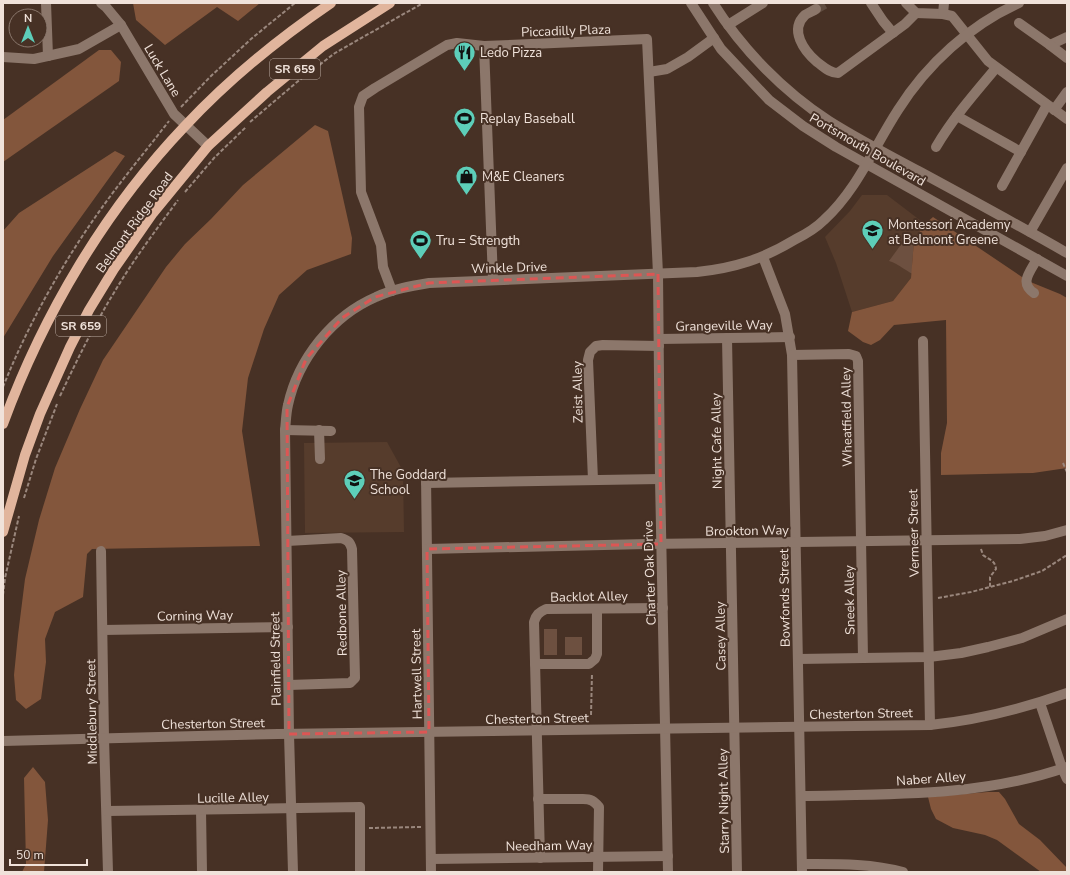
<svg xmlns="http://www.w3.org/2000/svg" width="1070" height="875" font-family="'Nunito Sans',sans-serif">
<rect width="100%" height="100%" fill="#473125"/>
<g fill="#563c2c">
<polygon points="862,195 887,195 925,224 914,240 911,278 893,301 852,312 836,263 825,237 850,211"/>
<polygon points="387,442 403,471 404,532 305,533 304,443"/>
</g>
<g fill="#6d5040">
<path d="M908,235L914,240L912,267L917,276C907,272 899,264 889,261Z"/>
<rect x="544" y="629" width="13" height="26"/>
<rect x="565" y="637" width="17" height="18"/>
</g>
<g fill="#83563c">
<polygon points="133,3 260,3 238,21 217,7 165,45 136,20"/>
<polygon points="99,50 111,50 121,62 119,81 3,162 3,120"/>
<polygon points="315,125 328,131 352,238 351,254 307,270 279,295 264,329 248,378 242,431 260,546 92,549 87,554 83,597 55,612 45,639 46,662 41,699 26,709 16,700 14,675 18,635 25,579 39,520 55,468 80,409 103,360 166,267 185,244 211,219 243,185"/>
<polygon points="115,151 125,156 53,256 3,338 3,231 19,213"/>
<polygon points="933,217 1028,281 1060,294 1067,298 1067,468 1033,473 941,475 941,453 947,423 946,320 894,325 880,340 871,345 863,342 848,331 852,312 893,301 911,278 914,240 925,224"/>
<polygon points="33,767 45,782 48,820 44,872 22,872 26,864 24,778"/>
<polygon points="988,792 999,792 1005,799 1019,824 1040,840 1067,868 1067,872 1041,872 997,840 985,835 953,828 936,819 931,809 928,797"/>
</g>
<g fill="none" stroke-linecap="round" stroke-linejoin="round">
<polyline stroke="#604c40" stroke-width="10" stroke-dasharray="10 5" stroke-linecap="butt" points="816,9 826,3"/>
<g stroke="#9a877d" stroke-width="2" stroke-dasharray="4 2" stroke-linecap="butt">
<polyline points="181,107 210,77 251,39 295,3"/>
<polyline points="250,122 297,82 335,53 423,3"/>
<polyline points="185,192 214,158 246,127"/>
<path d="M3,387C27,327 59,269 96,216C119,183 145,152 169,121"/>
<path d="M60,396C77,360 94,325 115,291C134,259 156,230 178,200"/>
<polyline points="1063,463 1067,472"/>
<polyline points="24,498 36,459 57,404"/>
<path d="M981,549L983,555C989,560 995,560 996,569L990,577V587"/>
<polyline points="3,595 5,578 19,516"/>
<polyline points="938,598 971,592 1013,581 1042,571 1067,555"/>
<polyline points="591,715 592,673"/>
<polyline points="369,828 421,827"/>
</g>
<g stroke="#8c776b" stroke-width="10">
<polyline points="46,3 48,56"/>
<polyline points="101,3 106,7 121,25 174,114 208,146"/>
<polyline points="691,3 721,49 769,100 803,126 836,147 1067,276"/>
<path d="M713,3C742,49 783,91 829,121C859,140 892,157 924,174C972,200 1020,226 1067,253"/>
<polyline points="871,3 883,21 893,33"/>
<polyline points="906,3 916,13 943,14 952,16 988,61 1067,119"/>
<path d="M816,9C813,11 808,13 805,15C789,30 804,51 817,62C824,67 829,73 838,73L905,24L916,13"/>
<polyline points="943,14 944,3"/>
<polyline points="1019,23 1050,45 1067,37"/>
<polyline points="728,25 763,3"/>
<polyline points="1050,45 1067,58"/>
<polyline points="3,57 34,59 79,49 121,25"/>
<polyline points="649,72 667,69 688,57 714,38"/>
<polyline points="1054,110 1067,92"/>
<polyline points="957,116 1021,152"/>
<path d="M936,147C953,118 975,93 996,68"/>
<polyline points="1002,186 1047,105"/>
<polyline points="1030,232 1067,168"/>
<polyline points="763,257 785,314 792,355 802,872"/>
<polyline points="493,280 484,46 647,39 658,274 660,479 668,872"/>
<polyline points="392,291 383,267 381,245 361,192 359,107 363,96 375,88 447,45 457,43 484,46"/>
<path d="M1034,293C1019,283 1030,272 1037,259"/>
<polyline points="727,338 737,872"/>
<polyline points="659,339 790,337"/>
<polyline points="923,341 930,725"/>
<polyline points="792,355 849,354 856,356 858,361 863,658"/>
<polyline points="285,430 331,431"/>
<polyline points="319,430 320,459"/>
<polyline points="426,476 431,872"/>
<polyline points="593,480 588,360 590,352 596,346 603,345 659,346"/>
<polyline points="426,483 660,479"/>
<path d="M287,541L341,538C348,540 350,542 352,549L355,678L350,683L289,685"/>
<polyline points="427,549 647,544 1020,539 1045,536 1067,530"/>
<polyline points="101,551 104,738 108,872"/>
<polyline points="103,630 288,627"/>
<polyline points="798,659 929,657 961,653 988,647 1022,638 1067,619"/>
<polyline points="535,664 589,664 595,659 597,654 597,609"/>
<polyline points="1040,703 1062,768 1067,779"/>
<path d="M3,741L278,734L930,725C978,720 1022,709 1067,693"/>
<path d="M801,796C890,794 981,797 1067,767"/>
<path d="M538,799H583C591,799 594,801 599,807L598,872"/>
<polyline points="201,810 202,872"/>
<polyline points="107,811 360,807 360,872"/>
<path d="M540,858L534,622C536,615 539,612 546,609L663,608"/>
<polyline points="431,859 668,856"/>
<path d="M802,864C836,864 870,863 903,872"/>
<path d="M293,872L289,734L285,430C286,422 286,413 288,405C298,359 332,316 376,297C393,289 411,286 429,283L697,272C735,268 763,259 796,239C806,234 816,228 824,220C857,190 874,147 898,110C927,64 970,25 1019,3"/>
</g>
<g stroke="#e1b59d" stroke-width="10">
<path d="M3,424C43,315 105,210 185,126C229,79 278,39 331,3"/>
<polyline points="3,532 25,455 40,414 70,347 89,310 114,269 153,213 208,146 267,92 323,46 390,3"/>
</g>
</g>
<path fill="none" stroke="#dc5654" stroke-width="3" stroke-dasharray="8 5" stroke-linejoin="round" d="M658,274L661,544L427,549L429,732L289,734L287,407L306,359L342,318L375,297L429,283Z"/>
<defs>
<symbol id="restaurant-pin" viewBox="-11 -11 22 30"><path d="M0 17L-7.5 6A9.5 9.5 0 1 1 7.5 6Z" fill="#5dceb9" stroke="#473125"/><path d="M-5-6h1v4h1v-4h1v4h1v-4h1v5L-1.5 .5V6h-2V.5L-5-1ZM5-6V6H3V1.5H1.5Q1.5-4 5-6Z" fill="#111"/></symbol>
<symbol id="stadium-pin" viewBox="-11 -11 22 30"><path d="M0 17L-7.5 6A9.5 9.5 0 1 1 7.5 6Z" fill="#5dceb9" stroke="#473125"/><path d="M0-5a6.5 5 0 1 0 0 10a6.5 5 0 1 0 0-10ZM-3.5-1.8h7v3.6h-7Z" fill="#111"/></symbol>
<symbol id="shop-pin" viewBox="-11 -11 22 30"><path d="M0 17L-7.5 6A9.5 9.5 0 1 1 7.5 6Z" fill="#5dceb9" stroke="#473125"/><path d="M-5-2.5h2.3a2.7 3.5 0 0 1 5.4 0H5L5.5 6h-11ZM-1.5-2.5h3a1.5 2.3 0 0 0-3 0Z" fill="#111"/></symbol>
<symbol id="school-pin" viewBox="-11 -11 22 30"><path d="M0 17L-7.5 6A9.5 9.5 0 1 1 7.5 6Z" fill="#5dceb9" stroke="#473125"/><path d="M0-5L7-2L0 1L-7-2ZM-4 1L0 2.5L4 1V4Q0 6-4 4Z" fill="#111"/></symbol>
</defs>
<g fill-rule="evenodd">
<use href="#restaurant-pin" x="452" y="40" width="25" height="34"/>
<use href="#stadium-pin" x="452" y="106" width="25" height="34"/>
<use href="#shop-pin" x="454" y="164" width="25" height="34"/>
<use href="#school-pin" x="860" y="218" width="25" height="34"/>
<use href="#stadium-pin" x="408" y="228" width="25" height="34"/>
<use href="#school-pin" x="342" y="468" width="25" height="34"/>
</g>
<g text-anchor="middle" stroke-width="4" stroke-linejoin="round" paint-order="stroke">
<g fill="#473125" stroke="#bdada4" stroke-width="1">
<rect x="270" y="59" width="50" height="20" rx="3"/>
<rect x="56" y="316" width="50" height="20" rx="3"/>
</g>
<g font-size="12" font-weight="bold" fill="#f0e2da">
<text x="295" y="73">SR 659</text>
<text x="81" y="330">SR 659</text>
</g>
<g font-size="13" fill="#f0e2da" stroke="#473125">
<text transform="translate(566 30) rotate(-2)" y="5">Piccadilly Plaza</text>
<text transform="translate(163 70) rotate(59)" y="5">Luck Lane</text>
<text transform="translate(868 149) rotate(30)" y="5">Portsmouth Boulevard</text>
<text transform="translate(134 222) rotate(-54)" y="5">Belmont Ridge Road</text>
<text transform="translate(509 267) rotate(-2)" y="5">Winkle Drive</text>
<text transform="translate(724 325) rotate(-1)" y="5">Grangeville Way</text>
<text transform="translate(577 392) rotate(-91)" y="5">Zeist Alley</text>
<text transform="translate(846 417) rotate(-91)" y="5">Wheatfield Alley</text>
<text transform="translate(716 441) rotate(-91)" y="5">Night Cafe Alley</text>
<text transform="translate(747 530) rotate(-1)" y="5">Brookton Way</text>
<text transform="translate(913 533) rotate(-91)" y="5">Vermeer Street</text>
<text transform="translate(649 573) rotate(-92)" y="5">Charter Oak Drive</text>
<text transform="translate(589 596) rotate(-1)" y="5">Backlot Alley</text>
<text transform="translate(784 598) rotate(-91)" y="5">Bowfonds Street</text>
<text transform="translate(849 600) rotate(-91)" y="5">Sneek Alley</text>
<text transform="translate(341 613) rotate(-91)" y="5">Redbone Alley</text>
<text transform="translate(195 615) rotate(-1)" y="5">Corning Way</text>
<text transform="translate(720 636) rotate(-91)" y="5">Casey Alley</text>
<text transform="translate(275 659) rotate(-91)" y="5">Plainfield Street</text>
<text transform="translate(416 674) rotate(-91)" y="5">Hartwell Street</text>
<text transform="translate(91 712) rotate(-91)" y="5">Middlebury Street</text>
<text transform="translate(861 713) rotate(-1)" y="5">Chesterton Street</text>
<text transform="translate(537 718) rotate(-1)" y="5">Chesterton Street</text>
<text transform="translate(213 723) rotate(-1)" y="5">Chesterton Street</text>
<text transform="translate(931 778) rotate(-4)" y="5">Naber Alley</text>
<text transform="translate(233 797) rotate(-1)" y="5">Lucille Alley</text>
<text transform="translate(723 801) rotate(-91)" y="5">Starry Night Alley</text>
<text transform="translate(549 845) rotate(-1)" y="5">Needham Way</text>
</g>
<g font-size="13" fill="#f0e2da" stroke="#473125" text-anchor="start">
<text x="480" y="57">Ledo Pizza</text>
<text x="480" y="123">Replay Baseball</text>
<text x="482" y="181">M&amp;E Cleaners</text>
<text x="888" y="229">Montessori Academy<tspan x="888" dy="15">at Belmont Greene</tspan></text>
<text x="436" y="245">Tru = Strength</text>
<text x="370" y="479">The Goddard<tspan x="370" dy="15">School</tspan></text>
</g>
</g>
<rect width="1070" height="875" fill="none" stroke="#f0e2da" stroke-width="8"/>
<g transform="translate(28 28)"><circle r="19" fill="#473125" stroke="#8b786d"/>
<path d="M0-3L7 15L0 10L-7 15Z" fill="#5dceb9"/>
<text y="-6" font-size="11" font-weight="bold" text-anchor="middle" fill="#f0e2da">N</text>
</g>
<path d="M10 859v6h77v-6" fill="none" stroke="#f0e2da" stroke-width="2"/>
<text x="16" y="859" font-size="12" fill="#f0e2da" stroke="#473125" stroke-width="3" paint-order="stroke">50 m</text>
</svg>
